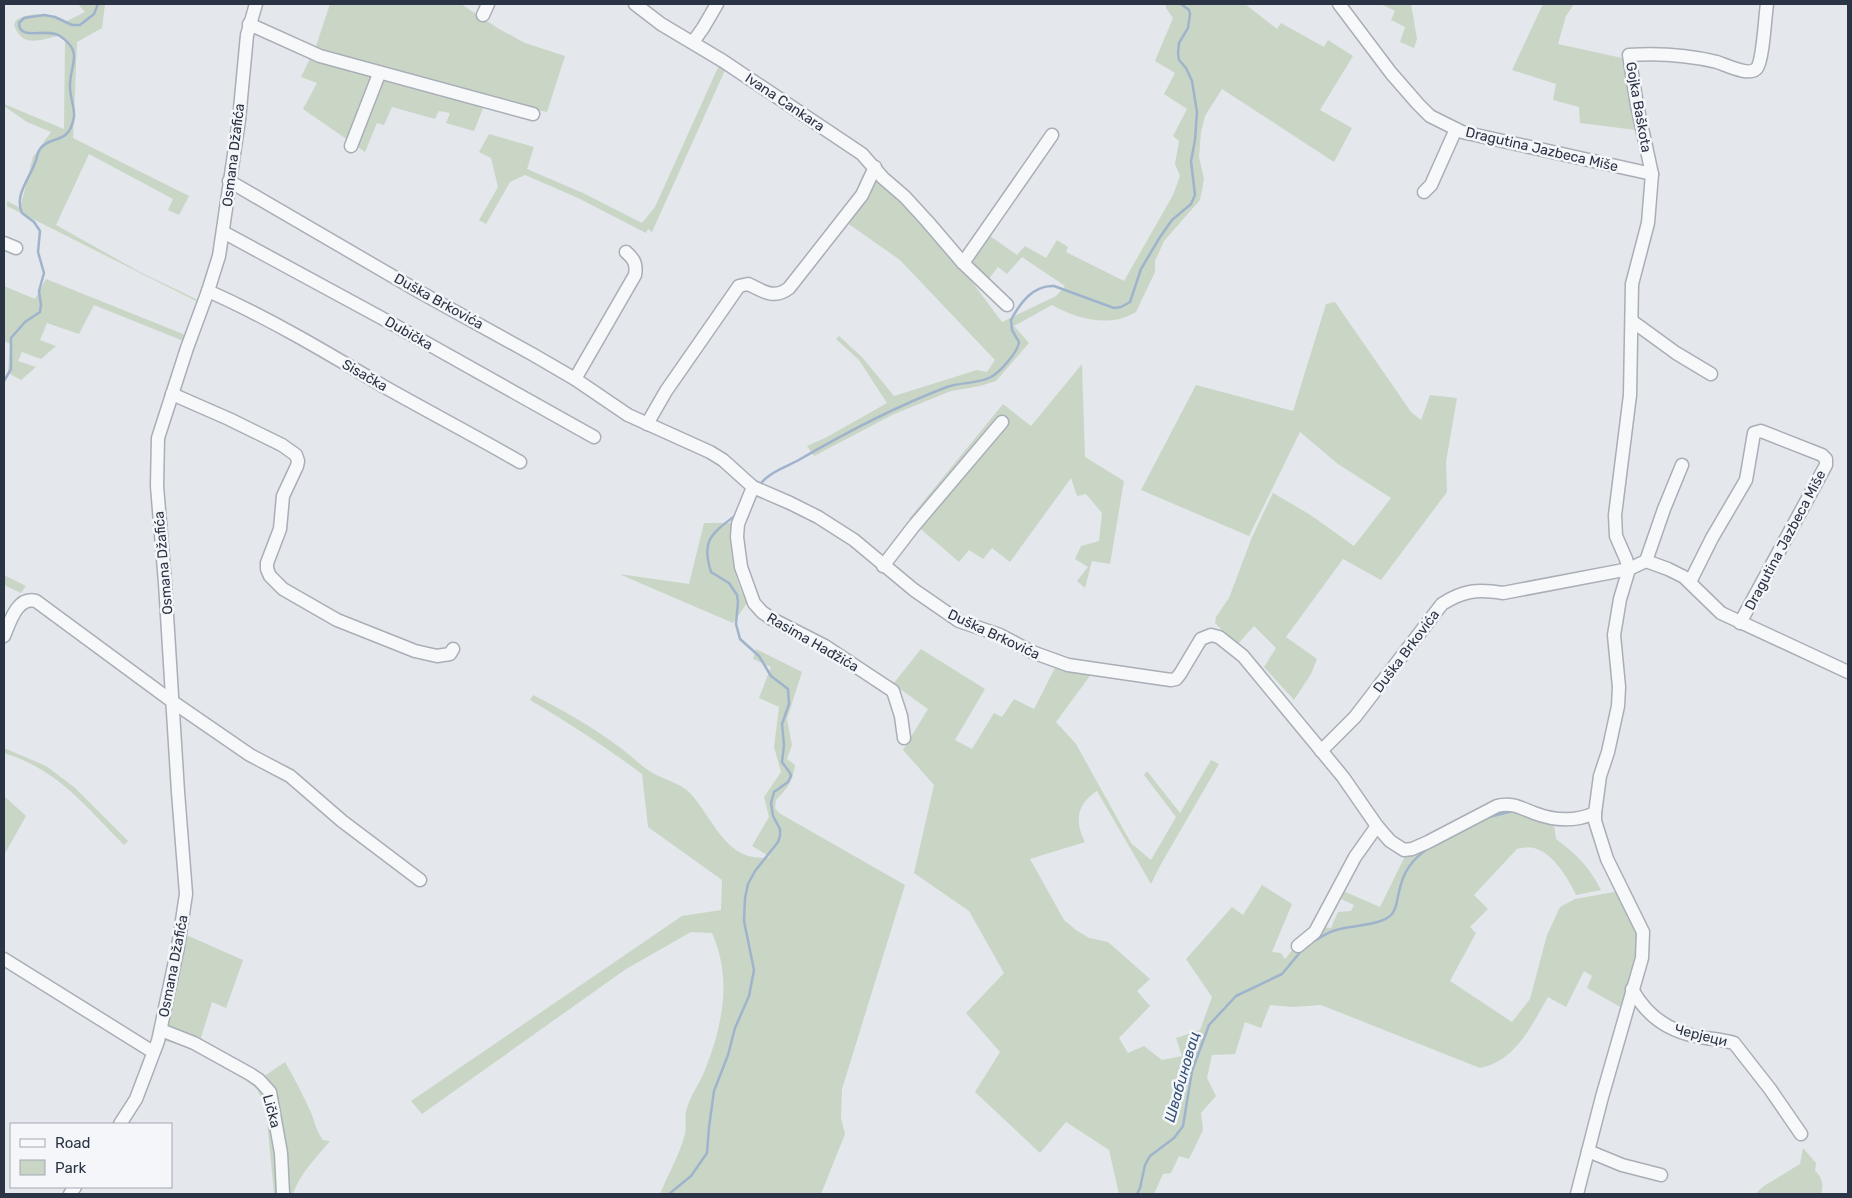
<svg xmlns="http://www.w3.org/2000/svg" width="1852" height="1198" font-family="Rubik,sans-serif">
<rect width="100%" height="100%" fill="#e4e7ec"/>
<g fill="#c9d6c5">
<path d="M78,4H105L102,28L77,42L73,138L189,196L179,215L168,210L173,199L89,154L56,225L140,272L200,301V303L7,206V201L20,208L33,157L51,132L27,122L4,106V104L64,129L65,40L58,36C40,40 22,48 14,25L16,20C36,10 47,15 67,21L85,12Z"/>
<polygon points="330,4 461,4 499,29 525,43 565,56 547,112 487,98 474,131 446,123 450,113 439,111 435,119 392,107 384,125 377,123 365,152 303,109 317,83 301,77 316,46"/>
<path d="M1166,4H1245L1277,29L1281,23L1324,47L1328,40L1353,56L1320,110L1352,128L1334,162L1222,89L1205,116L1201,132L1199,157L1204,179L1200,200L1164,241L1155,261V272L1136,312C1111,328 1076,319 1052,305L1014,326L1029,343L996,381L980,386L951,391L894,414L814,456L807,446L827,437L887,403L859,360L836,339L839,336L862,357L894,396L977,370L987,372L995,360L900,260L843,220L875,172L951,254L1002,322L1056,296L1065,286L1022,257L1007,274L998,267L988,280L969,263L983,231L1017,255L1025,246L1046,258L1057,240L1068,247L1066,252L1124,281L1173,195L1180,176L1175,164L1179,141L1173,136L1187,109L1164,94L1175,73L1155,61L1173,18L1166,8Z"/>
<polygon points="1381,4 1411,4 1417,39 1414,48 1400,42 1405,27 1391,20 1395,11"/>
<polygon points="1543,4 1574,4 1566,16 1558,44 1622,58 1636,130 1580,123 1579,107 1553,100 1556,84 1512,70"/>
<polygon points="720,63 726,68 652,232 648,229 646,233 578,198 525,175 510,182 486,224 479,220 498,187 491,158 479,152 489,134 534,147 527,169 583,193 642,223 655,207"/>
<polygon points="46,279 188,336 186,342 94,305 79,334 47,323 40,340 56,346 41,359 22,352 18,361 36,367 21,380 8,373 10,344 4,341 4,286 35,299"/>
<polygon points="1335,302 1411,412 1421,420 1430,395 1457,398 1446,462 1447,492 1381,580 1343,559 1286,637 1317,659 1311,674 1294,700 1264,667 1276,648 1254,626 1237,645 1215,623 1216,617 1229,598 1252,537 1273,493 1309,514 1354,546 1391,498 1338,464 1300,432 1249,536 1141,490 1196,385 1293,411 1326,304"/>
<polygon points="1082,364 1085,457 1124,481 1110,564 1092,561 1085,588 1077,581 1088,567 1075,559 1081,546 1099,541 1102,513 1086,494 1077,496 1071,478 1010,562 992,548 983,559 969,550 959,562 909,519 1003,404 1031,426"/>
<path d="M704,523H737C734,530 731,538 731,546C731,561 739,590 747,603L733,623L619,574L689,584Z"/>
<polygon points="4,575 26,586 21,593 4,585"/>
<path d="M756,649L802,672L787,719L792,745L787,759L795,765C793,781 787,789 776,800L775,808L779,813L905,885L842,1089L841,1118L845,1134L821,1194H660C667,1177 681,1151 685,1134C687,1126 684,1116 687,1108C691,1094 700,1083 705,1070C723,1025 732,978 712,933L691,932L626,969L422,1114L411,1101L682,916L721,910L722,880L648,827L642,774C606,747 569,723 530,700L533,695C563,710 591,726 618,746C629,754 638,763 648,770C662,780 680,782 691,794C714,820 727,864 770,857L752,846L769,817L764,797L781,772L774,747L779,707L759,698L771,667L753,659Z"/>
<path d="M921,649L985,689L955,740L972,749L994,713L1002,717L1014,699L1034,709L1059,660L1098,665L1056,722L1076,744L1131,843L1151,860L1176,817L1144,775L1147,771L1180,813L1211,760L1219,764L1161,864L1151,884L1097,791C1077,804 1074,821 1085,842L1030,859L1064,920L1076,930L1089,938L1108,942L1150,979L1137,991L1150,1006L1119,1038L1128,1053L1144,1046L1162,1060L1182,1056L1176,1038L1200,1030L1212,997L1186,959L1232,907L1243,915L1262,885L1292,904L1272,952L1281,953L1285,959L1302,938L1319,927L1331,928L1338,912L1351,911L1354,905L1337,897L1341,890L1380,907L1409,848L1495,804L1553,818L1556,839C1577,855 1589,866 1601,890L1576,895C1568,878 1553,853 1534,848C1528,846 1523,848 1517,849L1474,895L1488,909L1470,927L1476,933L1450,981L1512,1022L1530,999L1547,935L1560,907L1575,899L1620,891L1637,931L1639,951L1622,1008L1587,988L1592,976L1584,971L1566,1007L1548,997C1531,1026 1516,1061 1480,1068L1321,1005L1293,1007L1270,1005L1261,1028L1245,1022L1235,1054L1212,1055L1207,1078L1216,1096L1201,1113L1203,1130L1189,1159L1179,1156L1171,1173L1163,1174L1154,1194H1119L1109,1150L1066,1122L1040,1153L975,1092L1000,1052L966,1013L1004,973L969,911L914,873L934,785L903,750L928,709L893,684Z"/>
<path d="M4,748L46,766L74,787L128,841L124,845C85,806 59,770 4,753Z"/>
<polygon points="4,796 26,816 4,855"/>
<path d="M184,934L243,960L226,1008L212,1002L200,1041L263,1077L285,1062C295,1079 304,1097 312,1115C315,1124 317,1132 323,1140L330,1141C316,1158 300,1173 293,1194H274L267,1120L265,1105L257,1089L244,1079L193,1049L156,1038Z"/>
<path d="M1803,1148L1816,1163L1815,1171C1822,1177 1824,1185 1821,1194H1755L1764,1186L1800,1164Z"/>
</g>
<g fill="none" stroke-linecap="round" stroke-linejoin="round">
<g stroke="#9fb4cc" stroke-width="2.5">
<path d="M4,381L11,369V338L25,322L40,312L41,305L39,291L44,273L38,252L40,231L34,222L22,213C14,196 29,179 35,163C37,159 37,153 40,149C51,134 69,146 74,117C75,107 70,98 70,87C69,65 85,53 60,36C47,27 19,42 19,23L24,18L44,15L55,17L72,25H80L94,14L98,4"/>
<path d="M759,486C766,474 785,467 797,461C845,433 894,407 947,387C961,382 978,384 991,377C1000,372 1018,352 1019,342L1012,330L1011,320C1020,303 1033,285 1054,286L1114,308L1121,307L1130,302L1141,269L1160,237L1172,220L1191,204L1195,195L1191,161L1195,140L1197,112L1192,81L1186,68L1179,60L1178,53L1179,43L1188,28L1190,14L1189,10L1181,4"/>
<polyline points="1489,817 1513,811"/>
<path d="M1312,942C1320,938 1328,932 1336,930C1351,925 1382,926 1392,914C1397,908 1397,899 1399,892C1403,872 1412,859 1429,848"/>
<path d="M669,1194L691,1176L707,1153L709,1127L714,1091L728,1055L735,1028L749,996L754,970L744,921L745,898L748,884L755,871L778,842L780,836V829L773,816L771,803L774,792L788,782L791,776L790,773L782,762L784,745L782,724L789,704L788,689L771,676L759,656L740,639L736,624L738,602L737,595L729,583L711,572C701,540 711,534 736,515"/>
<polyline points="1137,1194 1140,1188 1145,1165 1150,1156 1174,1138 1183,1126 1192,1071 1209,1025 1236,996 1282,974 1302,950"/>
</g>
<defs>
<g id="minor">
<polyline points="635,4 661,24 723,61 862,154 883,178 905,197 927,221 963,263 1007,305"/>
<polyline points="1339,4 1391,73 1418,104 1430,116 1462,132 1652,174"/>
<polyline points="483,15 488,4"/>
<polyline points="249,24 320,56 533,114"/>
<polyline points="693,42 703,28 717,4"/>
<polyline points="351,146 379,74"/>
<path d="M229,181L418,291L532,354L575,379L628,415L710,452L723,460L753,487L790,503L818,517L854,540L914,590L959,621L1000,635L1032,652L1068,665L1171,680L1176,679L1180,674L1201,639L1211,635L1219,637L1243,656L1343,777L1377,826L1390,841L1404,850L1412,849L1428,842L1497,806C1512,802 1521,808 1534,813C1555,821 1575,822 1595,813"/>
<polyline points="1424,192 1431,185 1456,129"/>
<polyline points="223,232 389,322 594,437"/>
<polyline points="4,243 16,248"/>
<polyline points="963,263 1052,135"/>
<path d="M208,291C269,318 326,352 383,386C429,412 475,436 520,462"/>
<polyline points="1632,321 1676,353 1711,374"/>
<path d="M575,379L635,275C637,264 634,259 626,252"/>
<polyline points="172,394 229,419 282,445 296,455 298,461 297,466 283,496 280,529 267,563 267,569 270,576 283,589 337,620 415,651 437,656 450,654 453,649"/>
<path d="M647,424L666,391L739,286L748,284C763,291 774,300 789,288L862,195L875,167"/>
<polyline points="753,487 738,524 737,537 741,567 754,603 762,612 772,619 825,646 893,691 901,716 904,738"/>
<polyline points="1646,561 1664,509 1682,465"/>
<polyline points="883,566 913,527 1002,422"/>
<polyline points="1690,582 1712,538 1746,480 1754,433 1761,431 1822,455 1826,459 1826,465 1740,623"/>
<path d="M4,636C10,622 17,596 36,601L173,702L250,755L290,776L342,821L420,880"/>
<path d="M1321,751L1355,717L1442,604C1464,590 1478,589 1503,593L1629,569L1646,561L1668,569L1684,577L1721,613L1848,672"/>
<polyline points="1298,946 1315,932 1355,857 1377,826"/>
<polyline points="4,959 153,1052"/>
<path d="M1632,989C1646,1015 1666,1030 1695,1036C1708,1039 1721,1039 1734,1043L1770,1089L1801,1134"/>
<polyline points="161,1030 194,1043 250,1074 259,1080 270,1092 281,1153 283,1194"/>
<polyline points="120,1124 136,1099 158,1041 178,947 186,894 178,792 165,583 157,486 158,438 187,348 208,291 219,256 239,120 247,35 256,4"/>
<polyline points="1588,1151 1622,1165 1661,1175"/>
<polyline points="70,1194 75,1187"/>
<path d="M1577,1194L1602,1097L1642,958L1643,932L1607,859L1595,821V813L1600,776L1608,752L1618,706L1619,687L1614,635L1620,599L1629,569L1626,559L1616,536L1615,515L1630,395L1632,284L1648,223L1652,174L1637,105L1629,55C1658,53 1688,55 1717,62C1726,65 1750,77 1757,68C1763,60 1765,17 1767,4"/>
</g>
</defs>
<use href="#minor" stroke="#a9aeb7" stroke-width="15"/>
<use href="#minor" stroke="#f7f8fa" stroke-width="12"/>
</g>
<g text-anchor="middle" stroke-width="5" stroke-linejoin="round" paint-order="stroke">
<g font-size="14" fill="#2b3445" stroke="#f4f6f9">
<text transform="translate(785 102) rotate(34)" y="5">Ivana Cankara</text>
<text transform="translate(1639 107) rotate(80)" y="5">Gojka Baškota</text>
<text transform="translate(1542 149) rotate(13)" y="5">Dragutina Jazbeca Miše</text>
<text transform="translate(233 155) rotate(-83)" y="5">Osmana Džafića</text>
<text transform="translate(439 301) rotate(29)" y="5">Duška Brkovića</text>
<text transform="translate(409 333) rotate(30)" y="5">Dubička</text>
<text transform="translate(365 375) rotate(30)" y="5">Sisačka</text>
<text transform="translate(1785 540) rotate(-62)" y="5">Dragutina Jazbeca Miše</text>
<text transform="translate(163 563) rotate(-95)" y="5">Osmana Džafića</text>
<text transform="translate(994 634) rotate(25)" y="5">Duška Brkovića</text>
<text transform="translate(813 642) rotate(30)" y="5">Rasima Hađžića</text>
<text transform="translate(1406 651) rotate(-53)" y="5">Duška Brkovića</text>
<text transform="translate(173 966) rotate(-79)" y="5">Osmana Džafića</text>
<text transform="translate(1701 1035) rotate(14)" y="5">Черјеци</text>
<text transform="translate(272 1111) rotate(75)" y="5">Lička</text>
</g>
<g font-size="15" font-style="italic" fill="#34527a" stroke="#f4f6f9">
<text transform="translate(1182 1077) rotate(-74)" y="5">Швабиновац</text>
</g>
</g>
<rect width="1852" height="1198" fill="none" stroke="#2b3445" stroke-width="10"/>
<rect x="10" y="1123" width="162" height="65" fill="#f4f6f9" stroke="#a4a8b1"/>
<rect x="20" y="1139" width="25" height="8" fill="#f7f8fa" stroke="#a4a8b1"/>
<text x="55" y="1148" font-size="15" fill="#2b3445">Road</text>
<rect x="20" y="1160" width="25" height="15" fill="#c9d6c5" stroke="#a4a8b1"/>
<text x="55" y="1173" font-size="15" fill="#2b3445">Park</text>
</svg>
